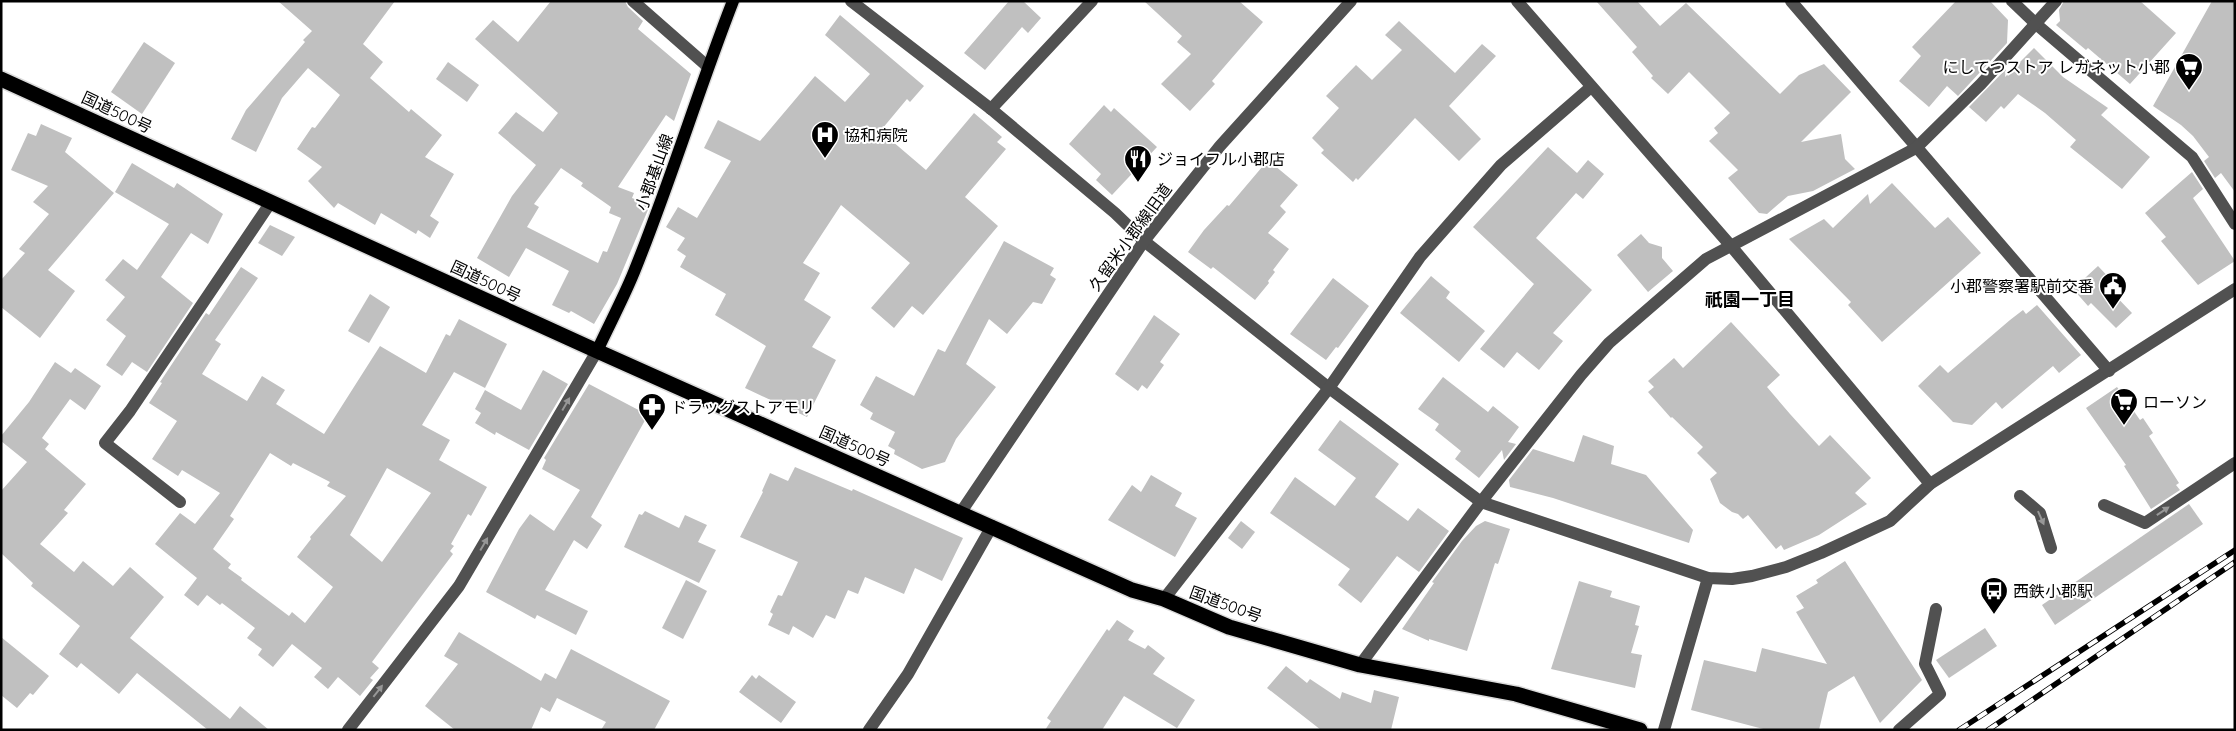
<svg xmlns="http://www.w3.org/2000/svg" width="2236" height="731" font-family="Quicksand,'Noto Sans JP',sans-serif">
<rect width="100%" height="100%" fill="#fff"/>
<g fill="#c0c0c0" fill-rule="evenodd">
<polygon points="278,1 395,1 363,44 383,62 370,78 409,112 411,109 442,135 425,157 454,174 430,216 439,222 430,238 418,230 416,234 381,213 375,225 338,203 334,208 308,181 322,167 297,149 312,127 315,128 340,95 308,68 282,98 256,152 231,139 246,110 305,42 303,40 312,31"/>
<path d="M551,1H625L628,7L643,21L638,29L691,74L674,121L666,115L618,187L634,193L632,198L650,205L617,284L594,324L571,311L569,313L552,305L569,271L526,248L509,277L477,258L512,196L536,165L498,133L516,112L543,132L558,113L475,39L493,20L518,42ZM561,168L583,183L581,186L611,207L609,213L621,218L607,252L603,251L598,263L527,227L539,207L534,204Z"/>
<polygon points="1009,1 1023,1 1041,18 1028,33 1022,27 985,70 964,53"/>
<polygon points="1144,1 1239,1 1263,22 1212,81 1215,84 1190,111 1161,84 1191,54 1177,42 1182,36"/>
<polygon points="1596,1 1637,1 1660,26 1686,3 1780,94 1799,75 1824,64 1851,92 1801,142 1841,134 1845,159 1855,169 1813,191 1788,196 1767,214 1759,213 1728,178 1738,170 1709,141 1718,133 1714,128 1730,113 1689,72 1668,94 1651,78 1653,76 1632,52 1637,47"/>
<polygon points="1956,1 1990,1 2008,20 2007,43 1958,96 1947,86 1929,107 1899,81 1921,56 1912,47"/>
<polygon points="2064,1 2140,1 2176,33 2130,84 2088,48 2086,50 2056,25 2060,21 2059,10"/>
<polygon points="2212,1 2235,1 2235,192 2221,173 2215,178 2204,161 2209,157 2193,136 2181,125 2153,106"/>
<polygon points="840,15 924,86 910,102 907,99 882,129 894,137 892,141 926,170 974,113 1002,137 997,142 1006,149 965,197 998,226 923,315 912,306 894,328 871,308 910,263 841,205 803,263 820,273 804,300 831,317 812,347 836,360 807,417 745,388 766,346 715,315 726,294 680,267 686,256 677,250 685,238 666,227 678,207 697,218 731,161 704,148 718,120 760,141 815,76 845,102 870,74 825,35"/>
<polygon points="1399,21 1455,73 1482,44 1496,56 1449,106 1481,139 1459,161 1415,118 1358,180 1356,178 1353,182 1321,153 1324,150 1312,138 1339,108 1326,96 1356,65 1372,80 1402,50 1385,35"/>
<polygon points="144,42 175,63 142,114 111,92"/>
<polygon points="2034,48 2063,77 2108,108 2101,115 2150,157 2122,189 2070,147 2076,140 2045,113 2018,94 2004,109 2001,106 1986,122 1969,107 2006,69 2005,77"/>
<polygon points="448,62 479,85 467,102 436,79"/>
<polygon points="1104,105 1111,112 1114,108 1157,147 1112,195 1096,180 1101,174 1069,144"/>
<polygon points="41,124 72,138 65,152 114,193 48,270 75,291 40,338 1,307 1,280 25,253 19,249 49,214 33,202 48,186 11,170 28,133 36,136"/>
<polygon points="1548,147 1577,173 1588,160 1604,174 1583,199 1576,193 1536,238 1592,290 1553,333 1563,341 1539,370 1517,352 1504,368 1480,349 1534,284 1473,227"/>
<polygon points="1268,160 1298,185 1280,206 1286,212 1268,233 1289,249 1273,270 1275,272 1268,281 1269,283 1255,300 1213,267 1211,269 1188,252 1204,230 1227,205 1229,206"/>
<polygon points="132,163 174,188 177,183 223,214 208,244 191,233 161,277 193,303 147,372 132,362 122,376 106,365 126,336 106,320 125,297 105,280 123,259 137,270 169,224 115,192"/>
<polygon points="2192,172 2203,189 2193,198 2235,261 2198,285 2161,241 2166,237 2145,213"/>
<polygon points="1892,183 1935,228 1948,217 1981,253 1882,342 1848,305 1851,302 1789,239 1824,219 1833,228 1868,194 1870,204"/>
<polygon points="270,225 295,237 282,256 258,243"/>
<polygon points="1641,234 1649,243 1662,247 1662,258 1673,271 1648,292 1617,255"/>
<polygon points="1004,241 1054,268 1050,275 1056,279 1042,304 1033,302 1007,334 989,319 966,364 996,387 956,439 945,462 922,469 894,454 895,450 888,446 895,432 870,419 873,413 860,405 876,376 914,396 938,349 945,352"/>
<polygon points="2098,266 2114,283 2108,288 2132,313 2116,328 2091,303 2088,306 2073,289"/>
<path d="M241,267L258,278L215,340L221,344L202,374L247,401L262,376L285,390L276,404L324,434L380,346L426,373L446,334L450,336L459,319L507,344L485,388L454,372L422,425L450,440L439,460L487,487L471,516L468,514L451,544L454,546L450,551L453,554L372,662L379,668L370,678L373,680L360,696L338,677L328,689L314,677L322,668L292,644L273,667L258,655L262,649L247,638L255,628L222,603L220,605L207,595L198,606L184,595L197,578L155,544L180,513L195,524L220,493L182,470L178,476L152,459L177,421L149,403L162,383L160,382L206,313L209,315ZM270,453L291,466L293,463L330,482L327,486L346,496L310,537L311,539L297,557L333,587L305,623L292,612L289,616L241,580L242,578L228,568L231,564L213,549L234,519L230,516ZM387,468L431,493L382,562L350,535Z"/>
<polygon points="1431,276 1450,292 1446,298 1485,331 1459,362 1400,313"/>
<polygon points="1333,278 1369,306 1338,348 1336,347 1326,360 1290,334"/>
<polygon points="370,294 390,307 369,343 348,331"/>
<polygon points="2037,305 2081,355 2059,373 2053,366 2002,409 1996,402 1972,425 1953,422 1918,386 1940,365 1948,373 2010,320 2023,310 2026,314"/>
<polygon points="1154,315 1180,334 1160,362 1164,365 1147,389 1142,385 1138,391 1115,374"/>
<polygon points="1731,322 1780,375 1767,387 1790,414 1819,446 1830,435 1871,478 1855,493 1867,504 1819,535 1784,550 1781,545 1776,549 1748,515 1743,519 1738,514 1732,512 1720,503 1710,479 1717,473 1697,453 1703,447 1672,417 1671,418 1648,392 1654,387 1648,381 1674,358 1683,368"/>
<polygon points="55,362 71,373 75,368 101,386 85,410 70,399 42,438 49,444 45,449 86,484 64,510 68,513 40,544 74,572 83,561 113,586 130,567 164,597 130,638 230,719 240,706 269,730 208,730 137,673 119,694 81,663 77,668 59,654 80,626 31,586 33,583 1,553 1,491 27,462 1,441 1,436 29,402"/>
<polygon points="543,370 568,384 529,450 496,432 495,435 475,423 481,413 475,409 485,390 521,410"/>
<polygon points="1443,377 1488,412 1493,406 1519,427 1508,442 1516,444 1504,460 1502,450 1479,478 1455,459 1461,451 1435,430 1439,424 1418,409"/>
<polygon points="589,384 648,415 591,517 602,525 587,549 574,540 545,590 588,611 576,635 537,615 535,619 486,592 519,529 530,514 554,531 580,490 542,469 546,460 544,458"/>
<polygon points="2117,387 2140,420 2143,418 2153,433 2149,436 2179,483 2176,485 2180,490 2151,509 2124,466 2126,465 2086,408"/>
<polygon points="1340,420 1399,464 1375,497 1408,521 1418,508 1449,531 1419,572 1397,556 1361,603 1338,585 1350,569 1270,513 1295,477 1335,506 1356,478 1318,450"/>
<polygon points="1583,435 1614,446 1611,464 1646,475 1693,530 1689,543 1553,498 1510,487 1509,480 1533,449 1574,462"/>
<polygon points="795,467 852,491 853,489 963,538 942,581 915,568 904,594 865,577 858,594 848,590 835,619 826,615 813,638 793,626 789,635 768,625 773,614 770,612 778,595 782,596 798,562 740,537 763,492 762,491 770,473 788,481"/>
<polygon points="1151,475 1182,493 1175,506 1197,518 1175,557 1108,520 1132,485 1141,492"/>
<polygon points="2189,504 2203,524 2055,625 2042,605"/>
<polygon points="645,511 679,528 685,515 707,525 698,542 716,550 699,583 624,547 639,514 642,515"/>
<polygon points="1241,521 1255,532 1242,549 1228,538"/>
<polygon points="1485,521 1510,529 1498,564 1495,563 1467,651 1429,639 1429,641 1402,629 1434,583 1432,582 1462,541 1476,526"/>
<polygon points="1845,561 1922,680 1880,723 1854,676 1828,692 1819,730 1767,730 1691,710 1704,660 1756,672 1762,648 1827,664 1796,612 1804,608 1796,596 1818,583 1816,580"/>
<polygon points="686,580 707,591 683,639 662,628"/>
<polygon points="1579,581 1612,591 1610,597 1640,606 1635,625 1639,626 1631,653 1642,655 1635,688 1551,669"/>
<polygon points="1117,620 1134,631 1128,640 1145,649 1148,645 1165,658 1153,674 1195,700 1177,728 1124,696 1102,730 1045,730 1051,721 1047,718 1107,629 1109,631"/>
<polygon points="1985,628 1997,646 1949,678 1936,660"/>
<polygon points="459,632 541,681 545,673 556,679 571,649 670,701 654,730 601,730 606,722 557,698 550,712 541,707 531,730 455,730 425,706 458,664 444,656"/>
<polygon points="1,637 49,676 33,695 30,693 17,708 1,695"/>
<polygon points="1286,666 1307,683 1310,679 1340,699 1342,692 1371,703 1374,690 1399,697 1391,730 1321,730 1267,688"/>
<polygon points="752,675 756,679 759,675 796,702 781,723 739,692"/>
</g>
<g fill="none" stroke-linecap="round" stroke-linejoin="round">
<defs>
<path id="major" d="M597,351C609,325 623,299 634,272C670,183 698,91 733,1"/>
<polyline id="highway" points="1,79 597,351 1132,590 1164,599 1229,627 1360,665 1516,694 1640,730"/>
</defs>
<use href="#major" stroke="#dbdbdb" stroke-width="15"/>
<use href="#highway" stroke="#dbdbdb" stroke-width="18"/>
<g stroke="#515151" stroke-width="12">
<polyline points="633,1 707,66"/>
<polyline points="851,1 991,109 1115,213 1144,241 1329,388 1481,502 1708,578 1732,579 1752,576 1786,567 1821,553 1890,521 1930,484 2235,289"/>
<polyline points="1517,1 1731,246 1930,484"/>
<polyline points="1791,1 2109,371"/>
<polyline points="2012,1 2036,24 2192,157 2235,224"/>
<polyline points="991,109 1092,1"/>
<polyline points="2020,496 2040,513 2051,548"/>
<polyline points="180,502 105,443 130,411 271,202"/>
<polyline points="2104,505 2145,523 2235,463"/>
<polyline points="961,512 1144,241 1220,146 1351,1"/>
<polyline points="1164,599 1329,388 1420,257 1501,165 1591,87"/>
<polyline points="1360,665 1481,502 1581,375 1609,343 1706,259 1916,148 1981,84 2056,1"/>
<polyline points="348,730 459,586 597,351"/>
<polyline points="869,730 908,674 992,526"/>
<polyline points="1664,730 1708,578"/>
<polyline points="1899,730 1940,694 1925,664 1936,609"/>
</g>
<use href="#major" stroke="#000" stroke-width="12"/>
<use href="#highway" stroke="#000" stroke-width="15"/>
<defs>
<g id="rail">
<polyline points="1959,730 2235,550"/>
<polyline points="1988,730 2235,562"/>
</g>
</defs>
<use href="#rail" stroke="#000" stroke-width="5.5"/>
<use href="#rail" stroke="#fff" stroke-width="4" stroke-dasharray="11" stroke-linecap="butt"/>
</g>
<defs><path id="oneway-solid" d="M-6-.8H1V-3.2L6.5 0L1 3.2V.8H-6Z" transform="scale(1.25)"/></defs>
<g fill="#979797">
<use href="#oneway-solid" transform="translate(566 404) rotate(-60)"/>
<use href="#oneway-solid" transform="translate(2163 511) rotate(-34)"/>
<use href="#oneway-solid" transform="translate(2041 518) rotate(66)"/>
<use href="#oneway-solid" transform="translate(484 544) rotate(-60)"/>
<use href="#oneway-solid" transform="translate(378 691) rotate(-52)"/>
</g>
<defs>
<symbol id="supermarket-pin" viewBox="-11 -11 22 30"><path d="M0 17L-7.5 6A9.5 9.5 0 1 1 7.5 6Z" fill="#000" stroke="#fff"/><path d="M-6-5.5h2.5l.6 2H6L4.5 2H-2.5L-4.4-4H-6ZM-1.5 3.2a1.3 1.3 0 1 0 .1 0ZM3 3.2a1.3 1.3 0 1 0 .1 0Z" fill="#fff"/></symbol>
<symbol id="hospital-pin" viewBox="-11 -11 22 30"><path d="M0 17L-7.5 6A9.5 9.5 0 1 1 7.5 6Z" fill="#000" stroke="#fff"/><path d="M-5-5h3v3.5h4V-5h3V5h-3V1.5h-4V5h-3Z" fill="#fff"/></symbol>
<symbol id="restaurant-pin" viewBox="-11 -11 22 30"><path d="M0 17L-7.5 6A9.5 9.5 0 1 1 7.5 6Z" fill="#000" stroke="#fff"/><path d="M-5-6h1v4h1v-4h1v4h1v-4h1v5L-1.5 .5V6h-2V.5L-5-1ZM5-6V6H3V1.5H1.5Q1.5-4 5-6Z" fill="#fff"/></symbol>
<symbol id="civic-pin" viewBox="-11 -11 22 30"><path d="M0 17L-7.5 6A9.5 9.5 0 1 1 7.5 6Z" fill="#000" stroke="#fff"/><path d="M-.6-6.5H3V-4.5H.6V-3L4-1V1h2V6H-6V1h2V-1L-.6-3ZM-1.2 2.5V6h2.4V2.5Z" fill="#fff"/></symbol>
<symbol id="pharmacy-pin" viewBox="-11 -11 22 30"><path d="M0 17L-7.5 6A9.5 9.5 0 1 1 7.5 6Z" fill="#000" stroke="#fff"/><path d="M-2-6h4v4h4v4h-4v4h-4v-4h-4v-4h4Z" fill="#fff"/></symbol>
<symbol id="bus-pin" viewBox="-11 -11 22 30"><path d="M0 17L-7.5 6A9.5 9.5 0 1 1 7.5 6Z" fill="#000" stroke="#fff"/><path d="M-5-6H5V4H4V6H2V4H-2V6H-4V4H-5ZM-3.5-4V0h7V-4ZM-3.5 1.2v1.5H-2V1.2ZM2 1.2v1.5H3.5V1.2Z" fill="#fff"/></symbol>
</defs>
<g fill-rule="evenodd">
<use href="#supermarket-pin" x="2173" y="51" width="32" height="43"/>
<use href="#hospital-pin" x="809" y="119" width="32" height="43"/>
<use href="#restaurant-pin" x="1122" y="143" width="32" height="43"/>
<use href="#civic-pin" x="2097" y="270" width="32" height="43"/>
<use href="#supermarket-pin" x="2108" y="386" width="32" height="43"/>
<use href="#pharmacy-pin" x="636" y="391" width="32" height="43"/>
<use href="#bus-pin" x="1978" y="575" width="32" height="43"/>
</g>
<g text-anchor="middle" stroke-width="4" stroke-linejoin="round" paint-order="stroke">
<g font-size="16" fill="#000" stroke="#fff" text-anchor="start">
<text x="2170" y="73" text-anchor="end">にしてつストア レガネット小郡</text>
<text x="844" y="141">協和病院</text>
<text x="1157" y="165">ジョイフル小郡店</text>
<text x="2094" y="292" text-anchor="end">小郡警察署駅前交番</text>
<text x="2143" y="408">ローソン</text>
<text x="671" y="413">ドラッグストアモリ</text>
<text x="2013" y="597">西鉄小郡駅</text>
</g>
<g font-size="16" fill="#000" stroke="#fff">
<text transform="translate(117 112) rotate(25)" y="6">国道500号</text>
<text transform="translate(654 172) rotate(-70)" y="6">小郡基山線</text>
<text transform="translate(1130 237) rotate(-54)" y="6">久留米小郡線旧道</text>
<text transform="translate(486 281) rotate(25)" y="6">国道500号</text>
<text transform="translate(855 446) rotate(24)" y="6">国道500号</text>
<text transform="translate(1226 604) rotate(20)" y="6">国道500号</text>
</g>
<g font-size="18" font-weight="bold" fill="#000" stroke="#fff">
<text x="1750" y="306">祇園一丁目</text>
</g>
</g>
<rect width="2236" height="731" fill="none" stroke="#000000" stroke-width="5"/>
</svg>
